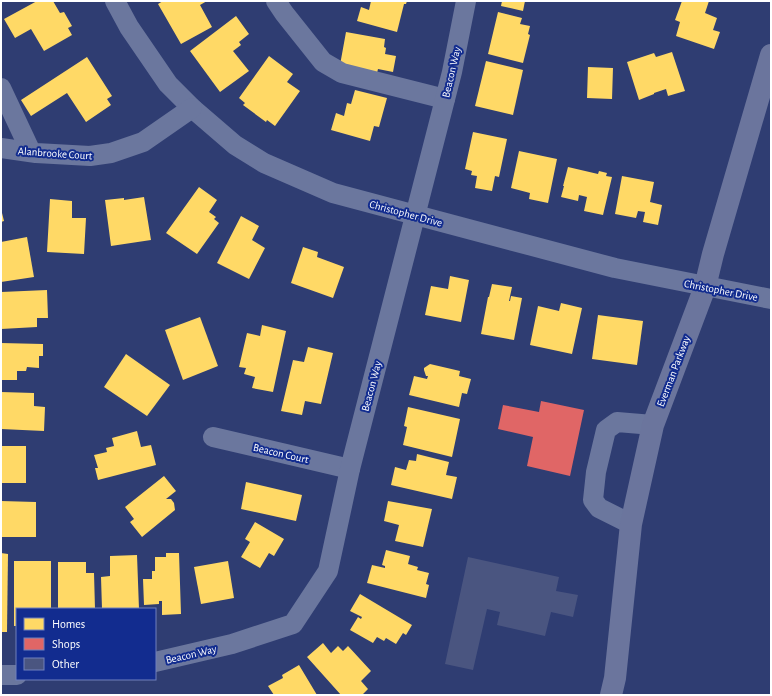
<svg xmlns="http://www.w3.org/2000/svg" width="772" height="696" font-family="'Alegreya Sans',sans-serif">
<rect width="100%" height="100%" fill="#2f3d72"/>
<g fill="#ffd966">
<polygon points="37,1 53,1 60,13 64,12 72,26 68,28 72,35 44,51 31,29 15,38 4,19"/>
<polygon points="163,1 207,1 200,5 212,27 181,44 158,4"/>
<polygon points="371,1 407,1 406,4 404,4 397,32 357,21 361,7 369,10"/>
<polygon points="502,1 525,1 523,11 501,6"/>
<polygon points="682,1 709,1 705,13 717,18 713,30 720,32 714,49 676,36 680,22 675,20"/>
<polygon points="498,12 522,18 520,24 530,26 528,34 530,35 523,63 488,54"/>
<polygon points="236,16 249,34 239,42 241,45 233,51 249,71 220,92 190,51"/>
<polygon points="346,32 385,39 384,47 386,48 385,54 396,56 393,72 378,69 377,73 340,65"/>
<polygon points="672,52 685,91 668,96 666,89 654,93 654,94 639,100 627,62 654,53 656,57"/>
<polygon points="269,56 293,74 287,82 300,91 275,126 267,120 266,122 243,105 245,103 239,98"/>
<polygon points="87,57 112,96 107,99 111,105 86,122 67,93 31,116 21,100"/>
<polygon points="486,61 523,70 513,115 475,106"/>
<polygon points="588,67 613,68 612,99 587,98"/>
<polygon points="355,90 387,98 379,127 374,126 370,141 331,130 336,113 344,116 347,103 351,104"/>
<polygon points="473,132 507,139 499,177 495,176 492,191 475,188 477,176 471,175 472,171 465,169"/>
<polygon points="519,151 557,159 548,203 529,199 530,193 511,188"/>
<polygon points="568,167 598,174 599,171 607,173 606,176 612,177 603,215 584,211 587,197 579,195 578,201 561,197 564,186 563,186"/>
<polygon points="622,176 654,182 650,202 662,205 658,225 643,222 645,212 638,211 636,218 615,214"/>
<polygon points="199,187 217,200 209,212 216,217 214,219 219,223 197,254 166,233"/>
<polygon points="144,197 151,240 111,246 105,200 124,198 124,200"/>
<polygon points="50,199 72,201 72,218 86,218 84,254 47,252"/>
<polygon points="1,209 4,221 1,222"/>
<polygon points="241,216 259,226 252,240 265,248 249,279 217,263"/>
<polygon points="27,237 34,277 1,282 1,242"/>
<polygon points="303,247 318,252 317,257 344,267 333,298 291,283"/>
<polygon points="450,276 469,280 461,322 425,315 431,286 448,289"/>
<polygon points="492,284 512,287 509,301 510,301 511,296 522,298 514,340 481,334 488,297 489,297"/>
<polygon points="47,290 48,318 37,318 37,327 1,329 1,292"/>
<polygon points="561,303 582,308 572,354 530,345 538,306 559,311"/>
<polygon points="598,315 643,321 637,365 592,359"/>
<polygon points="200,317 218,366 183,380 165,330"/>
<polygon points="262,325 286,331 273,392 252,388 255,377 244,374 246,368 239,367 247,333 260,336"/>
<polygon points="1,343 43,344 43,356 39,356 39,368 27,367 26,371 17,371 17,380 1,380"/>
<polygon points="308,347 333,353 321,404 305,401 302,415 281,411 293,360 304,362"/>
<polygon points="126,354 170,385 147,416 104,387"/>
<polygon points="430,364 460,371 459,376 471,379 467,394 462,393 459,407 409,395 414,376 427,379 428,376 426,376 424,370 424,368"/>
<polygon points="1,392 34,393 34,406 45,407 44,431 1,429"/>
<polygon points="408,407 460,419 452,457 403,445 407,427 404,426"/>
<polygon points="137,431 141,447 151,445 156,465 98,480 95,468 98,468 94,455 107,452 106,448 114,446 112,438"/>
<rect x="1" y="446" width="25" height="37"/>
<polygon points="417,454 449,462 446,475 457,477 452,499 391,485 395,467 406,470 409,460 416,461"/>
<polygon points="164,476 176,491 166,499 171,499 174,503 175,510 142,537 130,522 134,519 125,507"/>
<polygon points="246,482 302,495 296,521 241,509"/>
<polygon points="1,501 36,502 36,537 1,537"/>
<polygon points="388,501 432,509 423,547 395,541 399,525 384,521"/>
<polygon points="255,522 284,539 274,556 269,553 260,568 241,557 250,542 245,539"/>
<polygon points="386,550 410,556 408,564 418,567 417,570 429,573 426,584 429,585 426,598 367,583 372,565 385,568 385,566 382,565"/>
<polygon points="1,553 8,554 7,632 1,632"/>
<polygon points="166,553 179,553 181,614 162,615 162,601 159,601 159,604 144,605 143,579 152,579 152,571 155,571 155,557 166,557"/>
<polygon points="137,555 139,609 102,609 101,577 110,576 110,556"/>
<polygon points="14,561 51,561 51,609 17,609 17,626 14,626"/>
<polygon points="228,561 234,598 201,604 194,567"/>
<polygon points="58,562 86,562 86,573 94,573 95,609 58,609"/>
<polygon points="360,594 412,625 406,635 403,633 396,644 386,638 384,641 377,637 373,643 350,630 358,617 361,619 362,617 350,611"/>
<polygon points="323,643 331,653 338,646 343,651 348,646 371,671 361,681 368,689 362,695 341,695 307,657"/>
<polygon points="299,665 317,695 274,695 268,686 283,678 282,675"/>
</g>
<polygon fill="#e06666" points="541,401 584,410 570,476 527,466 533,437 498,429 503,405 539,412"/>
<polygon fill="#4a5580" points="468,557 559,577 556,591 578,595 573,617 551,612 545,636 497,625 500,612 487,609 473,670 445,664"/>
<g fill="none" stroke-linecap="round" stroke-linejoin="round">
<g stroke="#6b779e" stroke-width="20">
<polyline points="115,1 129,27 168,84 192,108 235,145 264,163 333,193 615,268 771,299"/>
<polyline points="276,1 284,13 323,62 342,73 445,99"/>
<polyline points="1,88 31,152"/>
<polyline points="1,148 36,153 90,156 111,153 143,142 192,108"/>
<polyline points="213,437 350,469"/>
<polyline points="631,524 599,508 593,500 596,472 606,430 617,422 653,425"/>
<polyline points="155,662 232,644 293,624 328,571 350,469 452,72 466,1"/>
<polyline points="1,675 17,675"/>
</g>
<polyline stroke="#6b759d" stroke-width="22" points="611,695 615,678 631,524 653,425 705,287 713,254 771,55"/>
</g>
<g text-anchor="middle" stroke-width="4" stroke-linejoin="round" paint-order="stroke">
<g font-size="11" fill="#fff" stroke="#122c8f">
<text transform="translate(451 72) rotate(-77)" y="4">Beacon Way</text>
<text transform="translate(55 153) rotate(4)" y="4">Alanbrooke Court</text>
<text transform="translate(406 213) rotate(15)" y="4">Christopher Drive</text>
<text transform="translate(721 290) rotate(11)" y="4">Christopher Drive</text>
<text transform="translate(673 371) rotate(-69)" y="4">Everman Parkway</text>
<text transform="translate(371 386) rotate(-75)" y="4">Beacon Way</text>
<text transform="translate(281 453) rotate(13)" y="4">Beacon Court</text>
<text transform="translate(191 654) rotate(-13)" y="4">Beacon Way</text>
</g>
</g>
<rect width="772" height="696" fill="none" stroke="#ffffff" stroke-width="4"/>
<rect x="16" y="608" width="140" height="72" fill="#122c8f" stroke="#7180bc"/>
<rect x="24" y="618" width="20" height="12" fill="#ffd966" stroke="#7180bc"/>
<text x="52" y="628" font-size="12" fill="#ffffff">Homes</text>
<rect x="24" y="638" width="20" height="12" fill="#e06666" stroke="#7180bc"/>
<text x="52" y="648" font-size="12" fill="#ffffff">Shops</text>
<rect x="24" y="658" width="20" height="12" fill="#4a5580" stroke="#7180bc"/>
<text x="52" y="668" font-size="12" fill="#ffffff">Other</text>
</svg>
